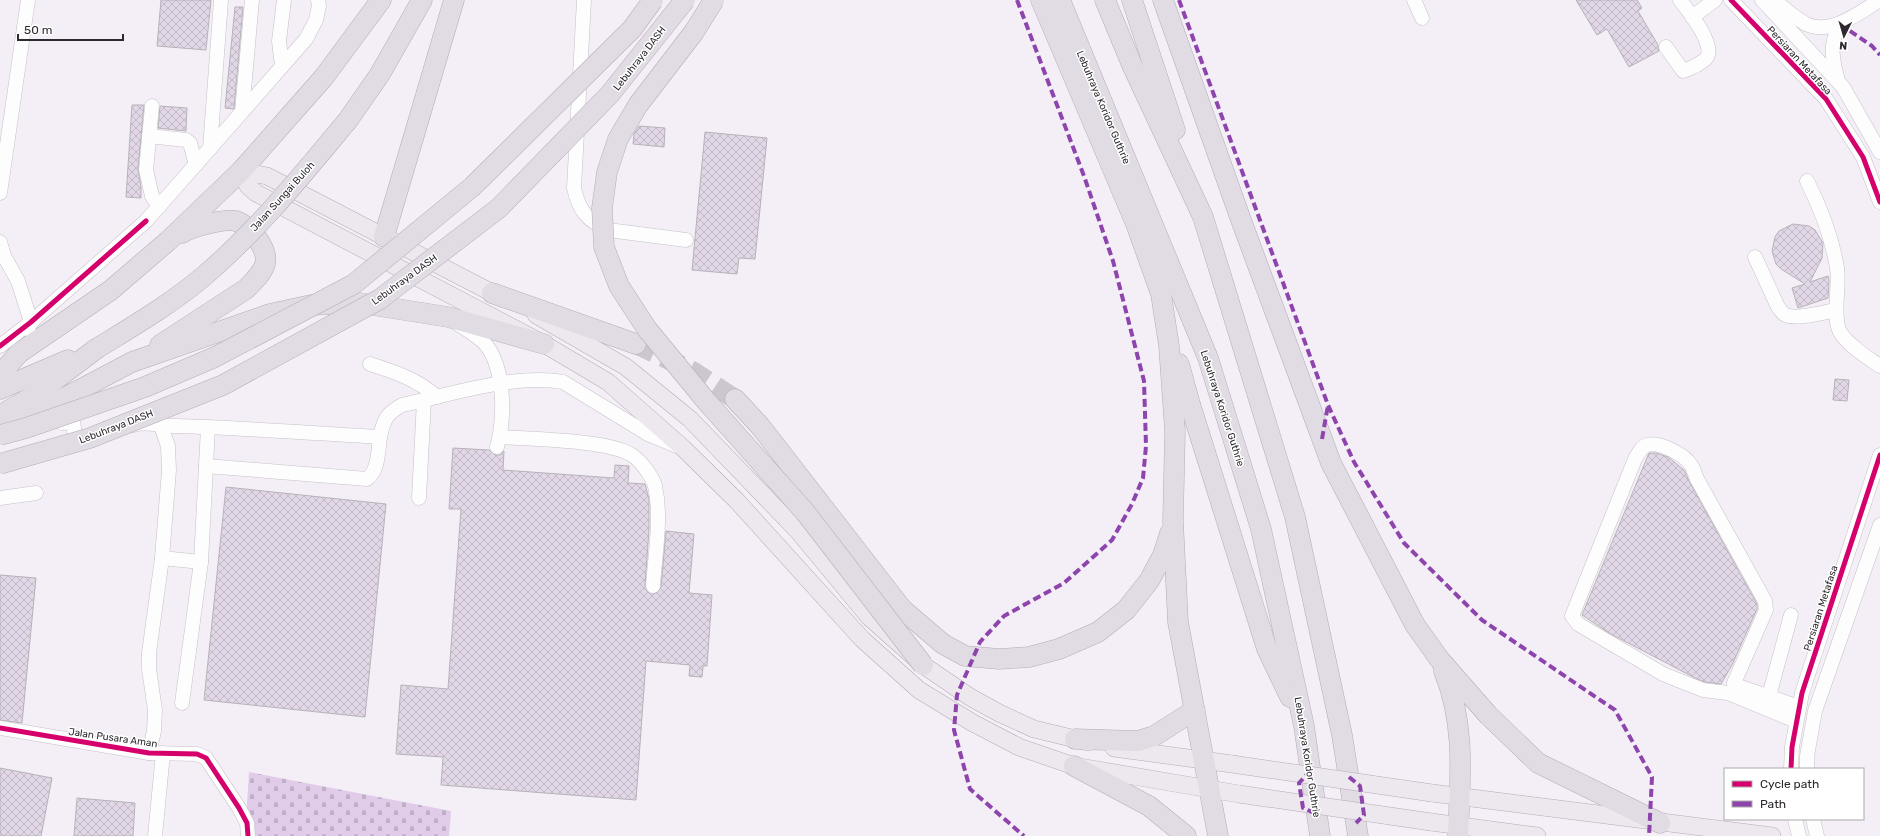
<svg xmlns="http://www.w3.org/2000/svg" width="1880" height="836" font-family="Rubik,sans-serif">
<defs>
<pattern id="cemetery-stones" width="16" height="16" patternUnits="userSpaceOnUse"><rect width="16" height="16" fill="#e0cce8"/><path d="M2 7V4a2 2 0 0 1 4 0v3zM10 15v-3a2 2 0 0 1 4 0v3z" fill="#c0afc7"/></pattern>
<pattern id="building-cross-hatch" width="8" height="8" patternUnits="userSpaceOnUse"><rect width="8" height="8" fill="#e2d7e7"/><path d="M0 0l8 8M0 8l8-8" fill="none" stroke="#c2b9c6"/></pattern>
</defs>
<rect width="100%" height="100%" fill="#f4eff6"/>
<polygon fill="url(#cemetery-stones)" points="249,772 451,811 449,836 245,836"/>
<g fill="url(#building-cross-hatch)" stroke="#b6b3b8">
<polygon points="161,0 211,0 206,50 157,46"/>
<polygon points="1576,0 1637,0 1642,8 1638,11 1658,45 1659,51 1629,67 1607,29 1597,35"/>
<polygon points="235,7 243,7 234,109 225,108"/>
<polygon points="132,105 144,105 138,169 141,187 141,198 126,197"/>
<polygon points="160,106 187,108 186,131 158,128"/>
<polygon points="639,126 665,128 664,147 633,144 634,134"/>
<polygon points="705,132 767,138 755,259 739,258 737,274 692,270"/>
<polygon points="1793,224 1809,226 1815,230 1823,243 1822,258 1810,282 1828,276 1829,280 1828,298 1798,308 1792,288 1805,284 1781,269 1776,264 1772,251 1775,237 1779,231"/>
<polygon points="1835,379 1849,380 1847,401 1833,400"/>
<polygon points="453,448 489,450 496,455 500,455 504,451 503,470 614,478 615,465 629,466 628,483 645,484 649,499 649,529 645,585 649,593 657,593 661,587 666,531 694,534 689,593 712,595 707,666 703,666 702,677 689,676 690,665 646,661 636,800 441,785 443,757 396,754 401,685 448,689 461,509 449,509"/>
<polygon points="1649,453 1656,453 1668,457 1684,470 1690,483 1757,604 1757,609 1732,665 1721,684 1705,682 1697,679 1609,633 1582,615"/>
<polygon points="226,487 386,504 365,717 204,700"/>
<polygon points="0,575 36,578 22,723 0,720"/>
<polygon points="0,768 52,778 41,836 0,836"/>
<polygon points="77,798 135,803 133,836 74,836"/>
</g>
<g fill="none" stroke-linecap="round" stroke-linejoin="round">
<polyline stroke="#ccc7ce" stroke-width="20" stroke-dasharray="20 10" stroke-linecap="butt" points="636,344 694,372 735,399"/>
<defs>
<g id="minor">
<path d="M584,0L574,188C579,211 587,220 608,230L686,240"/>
<polyline points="1414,0 1422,18"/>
<polyline points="1731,0 1826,99 1863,157 1880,202"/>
<polyline points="1762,0 1843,87 1880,152"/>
<path d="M1774,0C1784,8 1795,18 1806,24C1831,36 1860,12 1880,0"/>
<polyline points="1692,17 1715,0"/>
<path d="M1666,47L1683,71C1688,70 1692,67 1697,65C1701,62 1707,60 1708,55C1712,40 1689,12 1680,0"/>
<polyline points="282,66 279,41 284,0"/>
<path d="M1838,81C1832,59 1829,45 1840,24"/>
<polyline points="152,106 146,170 152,196 159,207"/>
<polyline points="242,112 306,39 316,20 319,6 318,0"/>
<polyline points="149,136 186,140 190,143 196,165"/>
<polyline points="210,149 221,0"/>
<path d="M1807,181C1821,209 1832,237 1837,268C1840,285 1832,318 1840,332C1846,343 1869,359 1880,366"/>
<polyline points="0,193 28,0"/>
<polyline points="0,242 4,256 18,281 31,322 28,329"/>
<path d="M1755,257L1778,307C1780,309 1782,313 1784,314C1794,321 1825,312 1836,310"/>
<path d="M458,324C467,330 480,337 487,346C505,371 505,418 497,447"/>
<polyline points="0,346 31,322 146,221 242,112 252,0"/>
<path d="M370,364C395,372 417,379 437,397"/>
<polyline points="57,419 62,423 73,422 76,442 83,440"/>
<path d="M133,425C146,421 162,426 176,426C244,428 312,433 380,437C384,419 386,414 402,405C449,395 516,373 563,382L648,434L677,446"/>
<path d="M500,437C530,439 609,440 632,455C641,461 652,476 655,486C662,518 655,554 653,586"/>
<path d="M206,466L367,479C379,470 378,450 380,437"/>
<polyline points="0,498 36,493"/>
<polyline points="419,498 424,400"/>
<polyline points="162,558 201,562"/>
<polyline points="1769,696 1791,615"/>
<polyline points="182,703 201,562 208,427"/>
<path d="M1796,721L1728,693L1703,690L1663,674L1578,624L1572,616L1635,459C1638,454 1641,447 1647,445C1659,441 1685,455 1691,465C1694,469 1695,475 1697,479L1765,601L1766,610L1734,683L1738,686L1799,707"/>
<polyline points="0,728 149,753 197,754 206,758 239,808 247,823 248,836"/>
<polyline points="149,753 154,731 155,710 149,669 149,653 162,558 169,470 168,446 161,426"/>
<polyline points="1791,769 1792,747 1802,693 1880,455"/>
<polyline points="1807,769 1807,756 1815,711 1880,525"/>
<polyline points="1795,819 1799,836"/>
<polyline points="1813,819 1817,836"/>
<polyline points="155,836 163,753"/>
</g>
<g id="major">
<polyline points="241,171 248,186 256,193 544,344 608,382 683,448 737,501 862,639 919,690 973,723 1019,747 1074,766 1239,794"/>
<polyline points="241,171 267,176 504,299"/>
<polyline points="536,315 626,367 690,419 798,531 869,617 923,665 970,697 999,713 1034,729 1088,742"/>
<polyline points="1114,748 1232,764"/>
<polyline points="1432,793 1772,836"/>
<polyline points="1431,822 1537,836"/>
</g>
<g id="highway">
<polyline points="1041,0 1136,224 1161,294 1169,346 1175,431 1173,521 1178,622 1218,836"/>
<polyline points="1060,0 1208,358 1261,529 1304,726 1320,836"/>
<polyline points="1105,0 1132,65 1203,217 1295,517 1342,735 1358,836"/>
<polyline points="1132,0 1175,130"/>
<polyline points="1163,0 1241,220 1331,463 1415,625 1440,660 1488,715 1538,763 1660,823"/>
<polyline points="348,120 380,74 422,0"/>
<polyline points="384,237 454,0"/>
<polyline points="492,293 636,344"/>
<path d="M160,345L246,289C253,282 262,274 265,264C269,249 250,226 236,221C225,218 192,227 182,233"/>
<polyline points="1179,364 1190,404 1267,649 1290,697"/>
<polyline points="0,375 19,353 111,290 168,241 241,171 324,77 381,0"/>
<polyline points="0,389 68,360"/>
<polyline points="735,399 760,426 902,609 943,644 965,656 999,659 1029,657 1059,649 1098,632 1126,610 1149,581 1163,555 1170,533"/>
<polyline points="4,413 35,395 96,349"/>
<polyline points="0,418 20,417 45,408 132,362 270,314 311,305 360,303 448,317 544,344"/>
<path d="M1444,671C1466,726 1460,778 1458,836"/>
<polyline points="1075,739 1138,741 1154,736 1195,710"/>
<polyline points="1074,766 1149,806 1186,836"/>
</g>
</defs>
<use href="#minor" stroke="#c5c1c6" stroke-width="15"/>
<use href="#major" stroke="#b4abb8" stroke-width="18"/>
<use href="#highway" stroke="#b4abb8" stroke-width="21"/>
<use href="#minor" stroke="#fdfdfe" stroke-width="14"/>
<use href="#major" stroke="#ece8ee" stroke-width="17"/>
<use href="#highway" stroke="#e1dbe4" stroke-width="20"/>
<defs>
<g id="major-bridge">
<polyline points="1232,764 1432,793"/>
<polyline points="1239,794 1431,822"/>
</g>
<g id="highway-bridge">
<polyline points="714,0 694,32 638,105 618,139 607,172 602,208 604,247 619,286 647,329 707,402 805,512 923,665"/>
<path d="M96,349C133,326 171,304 204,276C258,230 303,174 348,120"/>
<polyline points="0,435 26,428 145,387 215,357 354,284 472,187 632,29 653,0"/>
<polyline points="0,464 90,438 223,385 380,299 499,208 610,94 685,0"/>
</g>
</defs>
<use href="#major-bridge" stroke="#b4abb8" stroke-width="18" stroke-linecap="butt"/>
<use href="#highway-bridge" stroke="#b4abb8" stroke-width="21" stroke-linecap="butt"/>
<use href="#major-bridge" stroke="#ece8ee" stroke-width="17"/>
<use href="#highway-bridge" stroke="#e1dbe4" stroke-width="20"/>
<g stroke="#8e44ad" stroke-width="4" stroke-dasharray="8 4" stroke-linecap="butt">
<polyline points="1017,0 1084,176 1113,261 1144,381 1146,446 1143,478 1132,504 1112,540 1064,583 1004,616 980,642 957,695 954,730 970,789 1024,836"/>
<polyline points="1179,0 1328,405 1354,462 1404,543 1482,620 1615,710 1652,777 1649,836"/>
<polyline points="1840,24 1872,46 1880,55"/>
<polyline points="1322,439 1328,405"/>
<polyline points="1311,770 1299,783 1303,808 1317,814"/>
<polyline points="1349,777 1360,786 1364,815 1356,823"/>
</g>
<defs>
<g id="cycleway">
<polyline points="1731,0 1826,99 1863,157 1880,202"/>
<polyline points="0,346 31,322 146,221"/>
<polyline points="0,728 149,753 197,754 206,758 239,808 247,823 248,836"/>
<polyline points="1791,769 1792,747 1802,693 1880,455"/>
</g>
</defs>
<use href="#cycleway" stroke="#fff" stroke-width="8"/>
<use href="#cycleway" stroke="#d6006c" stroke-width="5"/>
</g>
<g text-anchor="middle" stroke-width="3" stroke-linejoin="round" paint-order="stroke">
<g font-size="10" fill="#2d292e" stroke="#fff">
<text transform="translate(639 58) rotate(-52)" y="4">Lebuhraya DASH</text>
<text transform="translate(1800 60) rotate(47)" y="4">Persiaran Metafasa</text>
<text transform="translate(1104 107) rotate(67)" y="4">Lebuhraya Koridor Guthrie</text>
<text transform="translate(282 196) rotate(-48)" y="4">Jalan Sungai Buloh</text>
<text transform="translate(404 279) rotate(-36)" y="4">Lebuhraya DASH</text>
<text transform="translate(1223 408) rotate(72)" y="4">Lebuhraya Koridor Guthrie</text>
<text transform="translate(116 426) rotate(-21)" y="4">Lebuhraya DASH</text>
<text transform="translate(1820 608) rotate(-72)" y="4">Persiaran Metafasa</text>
<text transform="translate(113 737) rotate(8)" y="4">Jalan Pusara Aman</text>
<text transform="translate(1308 757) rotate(81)" y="4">Lebuhraya Koridor Guthrie</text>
</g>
</g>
<rect x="1724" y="768" width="140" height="52" fill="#ffffff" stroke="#aba9ab"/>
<rect x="1732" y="781" width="20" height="6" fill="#d6006c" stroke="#aba9ab"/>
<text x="1760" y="788" font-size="12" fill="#2d292e">Cycle path</text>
<rect x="1732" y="801" width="20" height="6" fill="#8e44ad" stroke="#aba9ab"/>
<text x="1760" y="808" font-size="12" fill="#2d292e">Path</text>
<g transform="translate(1844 36) rotate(185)" stroke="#ffffff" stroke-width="3" paint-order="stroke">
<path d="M0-3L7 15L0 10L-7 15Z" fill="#2d292e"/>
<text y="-6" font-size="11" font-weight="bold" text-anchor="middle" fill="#2d292e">N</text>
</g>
<path d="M18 34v6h105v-6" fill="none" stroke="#2d292e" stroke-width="2"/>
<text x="24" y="34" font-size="12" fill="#2d292e" stroke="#ffffff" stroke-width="3" paint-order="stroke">50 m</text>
</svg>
